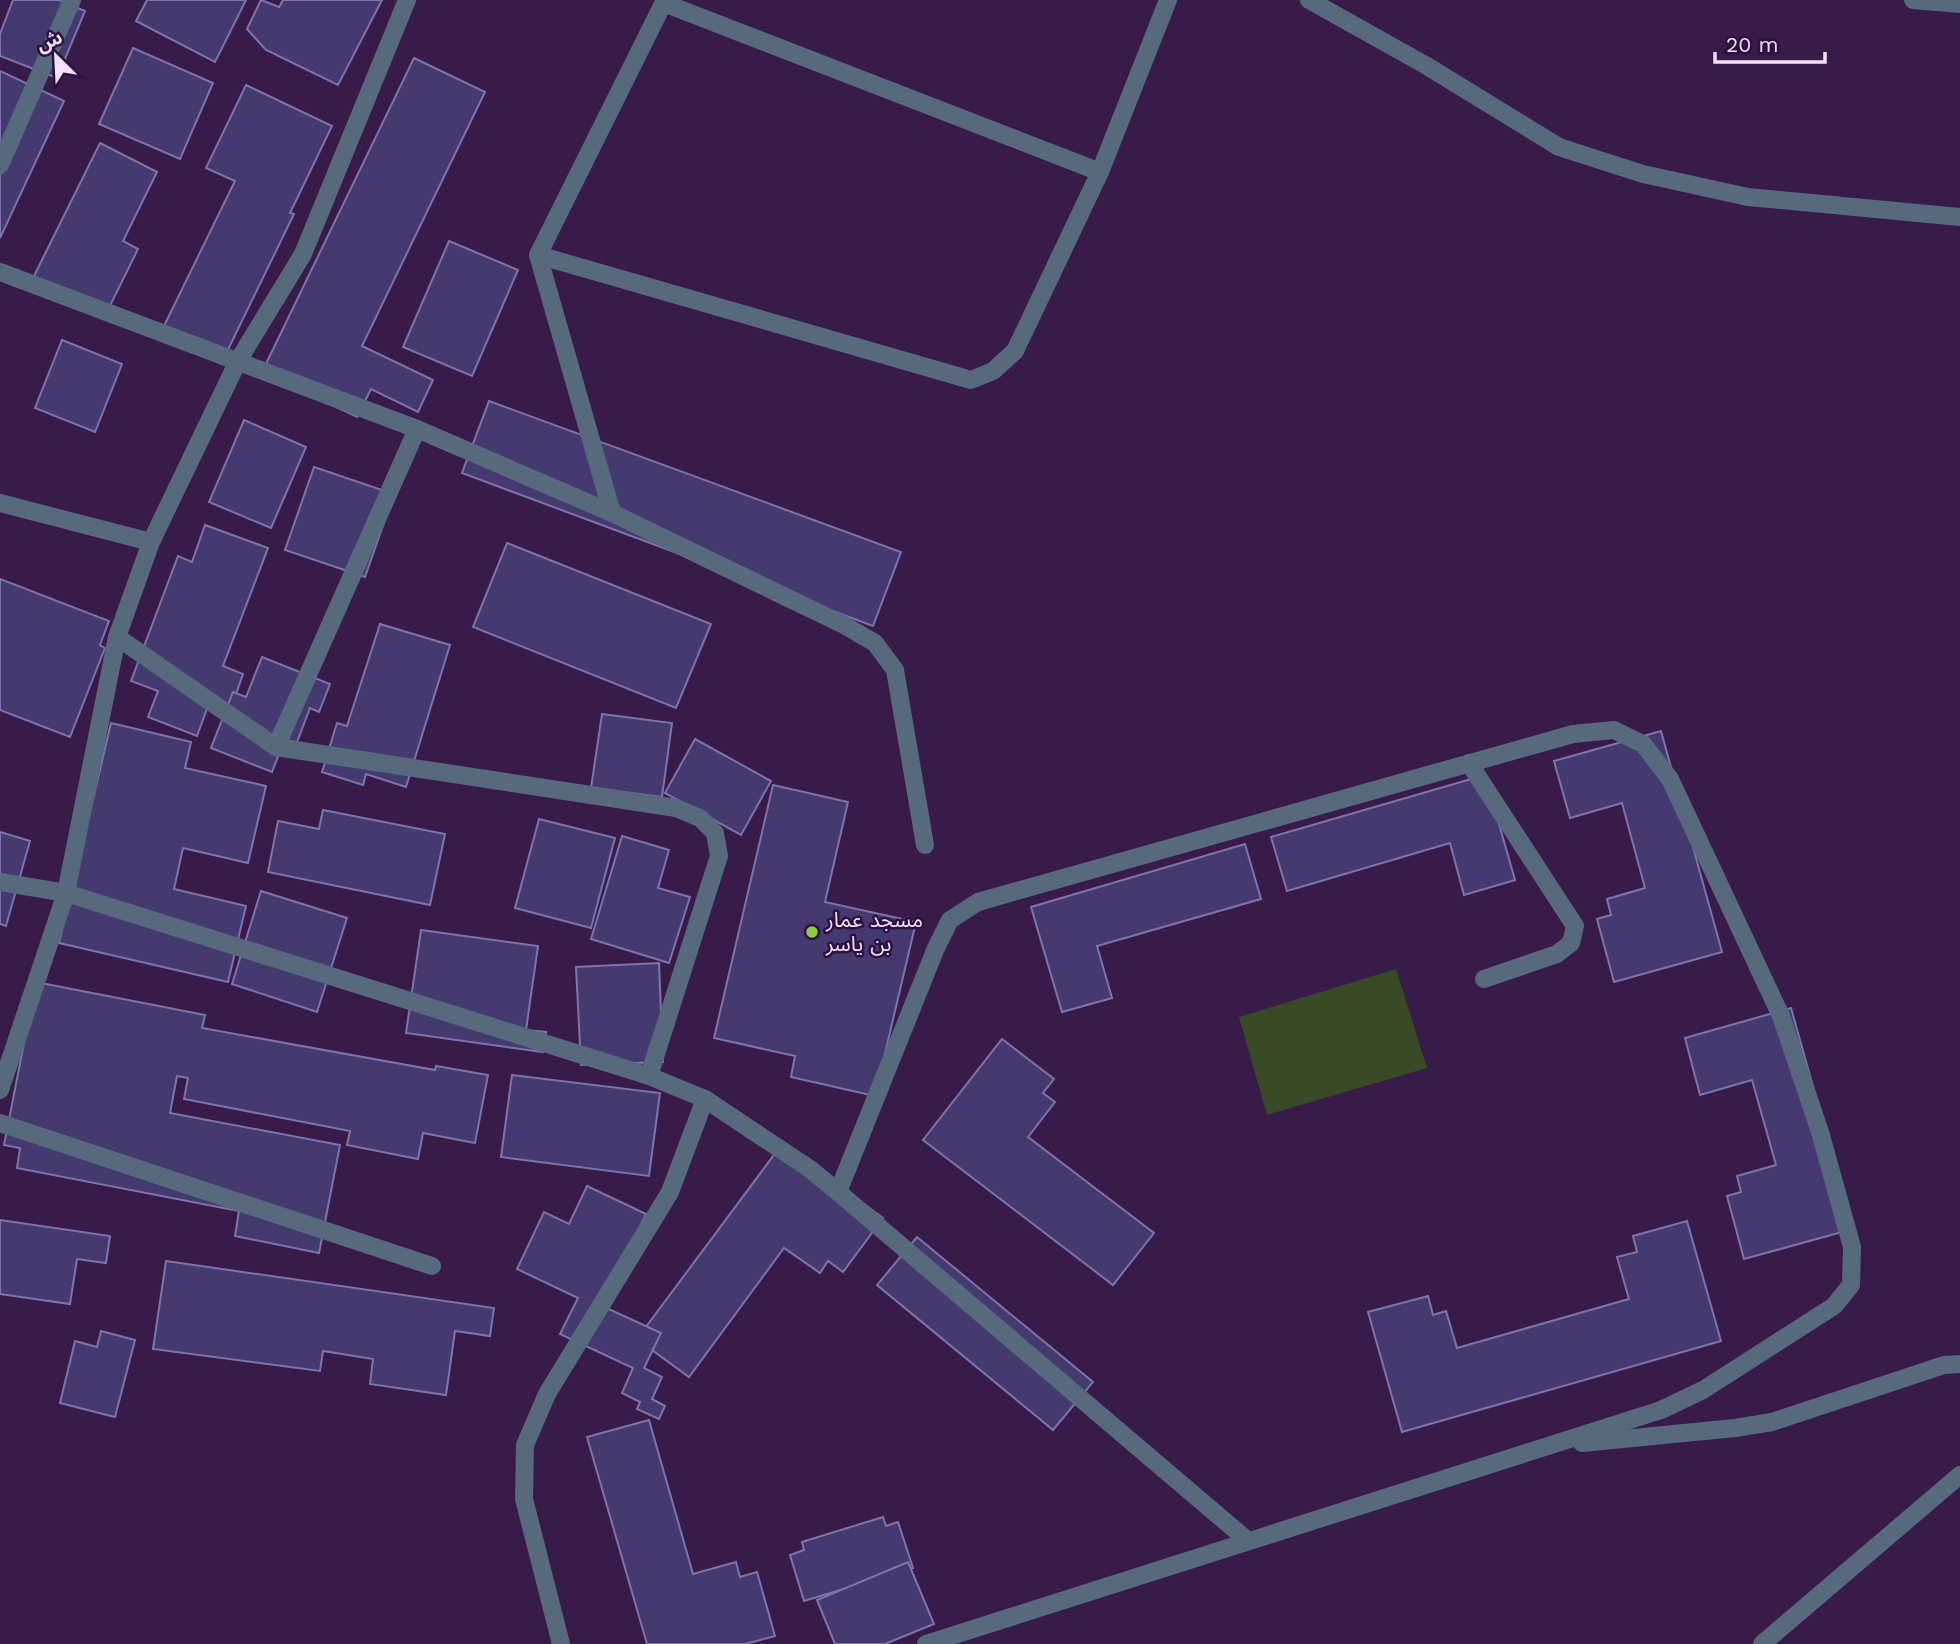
<svg xmlns="http://www.w3.org/2000/svg" width="1960" height="1644" font-family="'Work Sans','Noto Sans Arabic',sans-serif">
<rect width="100%" height="100%" fill="#381b49"/>
<polygon fill="#384b26" points="1396,969 1427,1068 1267,1115 1239,1017"/>
<g fill="#453a70" stroke="#7d74ac" stroke-width="2">
<polygon points="13,0 59,0 85,11 57,78 0,56 0,34"/>
<polygon points="147,0 246,0 215,62 136,21"/>
<polygon points="261,0 279,7 283,0 382,0 338,85 266,50 247,29"/>
<polygon points="133,48 213,83 180,159 99,124"/>
<polygon points="414,58 485,92 362,346 433,380 418,412 371,389 357,417 262,372"/>
<polygon points="0,71 64,101 0,238"/>
<polygon points="246,85 332,126 290,213 294,214 221,364 160,334 235,181 206,168"/>
<polygon points="100,143 157,172 123,241 138,249 104,318 31,282"/>
<polygon points="449,241 518,270 472,376 403,347"/>
<polygon points="62,340 122,364 95,432 35,408"/>
<polygon points="489,401 901,552 873,626 462,473"/>
<polygon points="244,420 306,447 271,528 209,502"/>
<polygon points="314,467 394,494 365,577 285,550"/>
<polygon points="205,525 268,548 223,666 243,674 228,717 207,709 197,736 148,717 158,691 131,681 178,556 192,562"/>
<polygon points="507,543 711,624 676,708 473,627"/>
<polygon points="0,579 109,621 100,645 105,648 70,737 0,710"/>
<polygon points="380,624 450,645 406,787 366,774 363,785 322,772 337,723 347,726"/>
<polygon points="262,657 330,684 319,712 310,708 294,750 282,746 272,772 211,748 233,692 246,697"/>
<polygon points="602,714 672,723 662,797 591,788"/>
<polygon points="111,723 191,742 185,768 266,786 248,863 183,848 174,889 246,906 228,982 59,943"/>
<polygon points="1661,731 1722,952 1614,982 1597,919 1611,915 1607,899 1645,888 1622,803 1570,818 1554,761"/>
<polygon points="695,739 771,781 741,835 665,793"/>
<polygon points="1485,775 1515,880 1464,895 1450,843 1287,891 1271,837"/>
<polygon points="773,785 848,802 825,902 916,922 875,1096 791,1077 795,1056 714,1038"/>
<polygon points="323,810 445,834 430,905 268,872 278,821 319,829"/>
<polygon points="539,819 615,838 591,928 515,908"/>
<polygon points="0,832 30,841 6,926 0,924"/>
<polygon points="622,836 669,850 658,888 690,897 669,963 591,939"/>
<polygon points="1245,844 1261,899 1097,946 1112,998 1062,1012 1031,907"/>
<polygon points="261,891 347,918 317,1012 232,984"/>
<polygon points="421,930 538,946 526,1030 546,1032 543,1052 406,1033"/>
<polygon points="659,963 663,1062 581,1065 576,967"/>
<polygon points="36,982 205,1015 202,1028 435,1070 436,1066 488,1075 475,1143 423,1133 418,1159 347,1145 350,1131 184,1099 188,1078 177,1076 170,1113 340,1145 319,1253 235,1236 239,1211 17,1168 20,1148 4,1145"/>
<polygon points="1791,1008 1853,1229 1744,1259 1727,1196 1741,1192 1737,1176 1776,1165 1752,1080 1700,1095 1685,1038"/>
<polygon points="1002,1039 1054,1079 1043,1093 1055,1102 1028,1137 1154,1233 1113,1285 923,1140"/>
<polygon points="512,1075 660,1093 649,1176 501,1157"/>
<polygon points="782,1144 883,1218 843,1272 828,1261 820,1273 784,1248 689,1377 637,1339"/>
<polygon points="587,1186 646,1214 602,1306 661,1333 644,1368 662,1377 652,1399 665,1406 659,1419 637,1409 640,1402 622,1393 633,1368 560,1334 578,1298 517,1269 544,1212 569,1224"/>
<polygon points="0,1220 110,1236 106,1263 77,1259 70,1304 0,1294"/>
<polygon points="1687,1221 1721,1341 1402,1432 1368,1312 1428,1296 1433,1315 1446,1311 1457,1348 1629,1299 1617,1257 1637,1252 1633,1236"/>
<polygon points="917,1237 1093,1382 1053,1430 877,1285"/>
<polygon points="166,1261 494,1308 490,1336 455,1331 446,1395 370,1384 373,1359 323,1351 320,1371 153,1349"/>
<polygon points="101,1331 135,1340 115,1417 60,1403 75,1341 97,1347"/>
<polygon points="649,1420 693,1574 736,1562 740,1577 757,1572 775,1636 745,1644 647,1644 587,1437"/>
<polygon points="883,1517 886,1526 898,1522 913,1568 804,1601 790,1555 804,1550 802,1542"/>
<polygon points="908,1562 934,1624 885,1644 835,1644 817,1600"/>
</g>
<g fill="none" stroke-linecap="round" stroke-linejoin="round">
<g stroke="#57697d" stroke-width="18">
<polyline points="665,0 538,255 971,380 993,371 1015,351 1100,172 1168,0"/>
<polyline points="1309,0 1427,66 1559,147 1643,174 1748,197 1960,217"/>
<polyline points="1913,0 1960,4"/>
<polyline points="664,3 1100,172"/>
<polyline points="0,165 72,0"/>
<polyline points="538,255 612,513"/>
<polyline points="0,272 417,429 612,513 844,625 875,643 895,670 925,845"/>
<polyline points="0,503 151,542"/>
<polyline points="117,637 276,747 676,808 700,818 715,833 719,856 649,1076"/>
<polyline points="276,747 417,429"/>
<polyline points="1469,763 1575,926 1571,943 1557,954 1484,979"/>
<polyline points="0,882 66,893 649,1076 705,1099 810,1169 838,1192 1247,1540"/>
<polyline points="0,1090 66,893 117,637 151,542 238,361 303,254 407,0"/>
<polyline points="0,1123 432,1266"/>
<polyline points="838,1192 936,948 950,920 978,902 1573,734 1614,730 1643,744 1670,779 1781,1016 1820,1132 1852,1247 1851,1285 1834,1306 1703,1390 1661,1410 926,1644"/>
<polyline points="1582,1443 1735,1428 1772,1422 1944,1365 1960,1364"/>
<polyline points="561,1644 524,1499 525,1445 547,1394 670,1192 705,1099"/>
<polyline points="1762,1644 1960,1475"/>
</g>
</g>
<circle fill="#8dce44" stroke="#2e113e" stroke-width="2.5" cx="812" cy="932" r="7"/>
<g text-anchor="middle" stroke-width="5" stroke-linejoin="round" paint-order="stroke">
<g font-size="21" fill="#f2e1fe" stroke="#2e113e" text-anchor="start">
<text x="826" y="927">مسجد عمار<tspan x="826" dy="24">بن ياسر</tspan></text>
</g>
</g>
<g transform="translate(56 56) rotate(336)" stroke="#2e113e" stroke-width="5" paint-order="stroke">
<path d="M0-5L12 26L0 18L-12 26Z" fill="#f2e1fe"/>
<text y="-10" font-size="19" font-weight="bold" text-anchor="middle" fill="#f2e1fe">ش</text>
</g>
<path d="M1715 52v10h110v-10" fill="none" stroke="#f2e1fe" stroke-width="3.5"/>
<text x="1726" y="52" font-size="21" fill="#f2e1fe" stroke="#2e113e" stroke-width="5" paint-order="stroke">20 m</text>
</svg>
